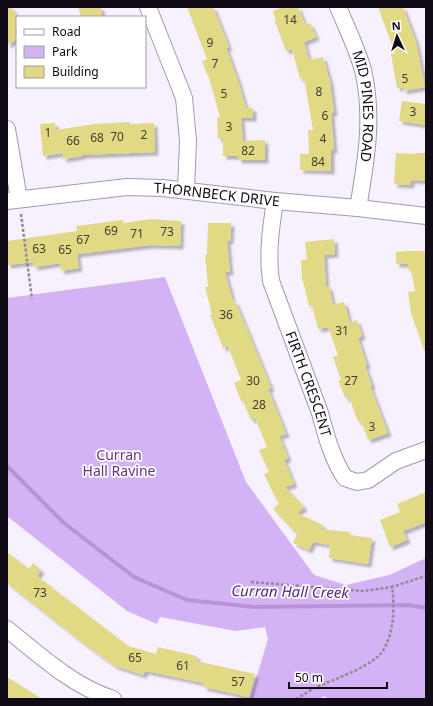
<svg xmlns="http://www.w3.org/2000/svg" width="433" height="706" font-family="'Noto Sans',sans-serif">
<defs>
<filter id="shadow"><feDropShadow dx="3.5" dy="3.5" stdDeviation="1" flood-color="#0004"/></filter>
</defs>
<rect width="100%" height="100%" fill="#f7f1fd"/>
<polygon fill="#d4b2f6" points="165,277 246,482 314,575 346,585 389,575 426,558 426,699 327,699 325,696 318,699 250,699 268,639 265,627 236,631 160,617 157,624 127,611 7,516 7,298"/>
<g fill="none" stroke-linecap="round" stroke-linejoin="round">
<polyline stroke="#b893d9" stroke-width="4" points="7,466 64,523 134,577 187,600 254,607 408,605 426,608"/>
</g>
<g fill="#e2d985" filter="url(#shadow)">
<polygon points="7,7 11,7 17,16 17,39 7,45"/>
<polygon points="78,7 101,7 102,17 81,17"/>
<polygon points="187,7 213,7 229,47 226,48 237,78 246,108 253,108 253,118 241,118 243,141 265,140 265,160 238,160 238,156 223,156 223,138 218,139 217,118 220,117 208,74 207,75 202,61 207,59"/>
<polygon points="283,7 298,7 305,25 310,23 316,37 304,42 309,60 323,57 330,82 334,113 331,113 334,150 331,150 331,171 300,170 300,154 309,154 308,130 313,130 304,78 300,79 292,49 286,51 275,22 276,21 273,11"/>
<polygon points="378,7 403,7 416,42 425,87 403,91 404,87 397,88 391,54 395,53"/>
<polygon points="402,101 426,104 426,125 399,121"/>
<polygon points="130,122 130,124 154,123 155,152 82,155 82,156 63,159 63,153 43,156 40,124 55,123 56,130 94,124"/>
<polygon points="396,153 415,154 415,153 426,153 426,181 411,180 411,185 394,184"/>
<polygon points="151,219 181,221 180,246 150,245 77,254 79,268 61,271 60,263 34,267 33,262 7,265 7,241 77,231 76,226 123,220 123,223"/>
<polygon points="208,223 231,223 230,241 227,241 230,272 225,272 233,302 235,301 253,344 271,388 268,389 286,434 279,436 288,458 284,460 294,484 285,487 304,507 297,513 323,525 321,529 350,532 349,535 372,538 368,564 329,558 330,545 313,542 309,550 293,543 297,534 273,509 279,503 276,499 264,474 269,472 259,450 267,447 255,418 251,420 243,401 241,401 234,383 241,380 228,346 223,348 210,315 212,314 205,287 208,287 205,255 207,255"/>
<polygon points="334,239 335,254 324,255 326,287 329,286 333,305 344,302 350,323 357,320 362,336 358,338 367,365 365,366 372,386 370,386 388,433 368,440 361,421 358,422 349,397 346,399 338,381 341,380 333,357 338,355 328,327 318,329 312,305 309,306 303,281 302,281 301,260 307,260 305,242"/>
<polygon points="408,251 426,251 426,350 424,350 411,313 408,292 415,291 411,270 408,270 408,264 396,264 396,252"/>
<polygon points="426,492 426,522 403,531 407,540 390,547 380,520 400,512 397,504"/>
<polygon points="7,552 29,569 33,563 41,570 37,576 128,646 156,654 158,647 197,656 196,661 255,674 249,697 203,687 204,683 145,671 143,675 115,666 83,643 7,583"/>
<polygon points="7,677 42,699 7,699"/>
</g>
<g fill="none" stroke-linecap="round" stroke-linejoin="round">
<defs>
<g id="minor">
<polyline points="148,7 184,98 188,140 186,190"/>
<path id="s1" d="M338,7C347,28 357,49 363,70C374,116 366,162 358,208"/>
<polyline points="7,129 19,199"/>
<path id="s2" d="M7,201L127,187L162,188L275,201L358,208L426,216"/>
<path id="s3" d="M275,201C271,227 267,254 271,281L320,413C326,435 332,459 345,478L357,482L368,480L396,461L426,450"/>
<path d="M7,629C38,654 74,687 113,699"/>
</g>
</defs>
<use href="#minor" stroke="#a597b3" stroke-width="18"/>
<g stroke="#908a95" stroke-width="2.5" stroke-dasharray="3 2" stroke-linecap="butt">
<polyline points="21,214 32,299"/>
<polyline points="251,582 363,591 392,587"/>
<path d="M296,699C303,695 310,690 317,687C334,679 371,667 382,652C394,635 395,606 392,587L426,576"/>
</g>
<use href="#minor" stroke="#fff" stroke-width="16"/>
</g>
<g text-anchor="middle" stroke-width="3.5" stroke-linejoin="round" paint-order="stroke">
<g font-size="12" fill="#443e31">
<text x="290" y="24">14</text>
<text x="210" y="47">9</text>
<text x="215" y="68">7</text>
<text x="405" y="83">5</text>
<text x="319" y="96">8</text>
<text x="224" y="98">5</text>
<text x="413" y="116">3</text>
<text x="325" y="120">6</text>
<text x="229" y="131">3</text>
<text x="48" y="137">1</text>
<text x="144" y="139">2</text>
<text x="117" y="141">70</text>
<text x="97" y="142">68</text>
<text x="323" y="143">4</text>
<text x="73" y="145">66</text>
<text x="248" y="155">82</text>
<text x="318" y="166">84</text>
<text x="111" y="235">69</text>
<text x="167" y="236">73</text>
<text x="137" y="238">71</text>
<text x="83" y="244">67</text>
<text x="39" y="253">63</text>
<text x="65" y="254">65</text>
<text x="226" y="319">36</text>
<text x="342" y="335">31</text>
<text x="253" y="385">30</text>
<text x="351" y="385">27</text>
<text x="259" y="409">28</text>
<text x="372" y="431">3</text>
<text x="40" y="597">73</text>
<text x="135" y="662">65</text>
<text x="183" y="670">61</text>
<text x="238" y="686">57</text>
</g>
<g font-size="14" fill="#100b15" stroke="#fff">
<text dy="5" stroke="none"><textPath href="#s1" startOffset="104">MID PINES ROAD</textPath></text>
<text dy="5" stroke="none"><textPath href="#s2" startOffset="211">THORNBECK DRIVE</textPath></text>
<text dy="5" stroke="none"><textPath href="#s3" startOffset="190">FIRTH CRESCENT</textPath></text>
</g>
<g font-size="14" fill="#633487" stroke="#fff">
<text x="119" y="460">Curran<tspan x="119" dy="16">Hall Ravine</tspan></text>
</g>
<g font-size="15" font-style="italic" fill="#59297c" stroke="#fff">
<text transform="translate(290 592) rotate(1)" y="5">Curran Hall Creek</text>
</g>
</g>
<rect width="433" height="706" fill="none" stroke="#100b15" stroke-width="16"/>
<rect x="16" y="16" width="130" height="72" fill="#ffffff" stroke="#9f9da1"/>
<rect x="24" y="29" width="20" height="6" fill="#ffffff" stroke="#9f9da1"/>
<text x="52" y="36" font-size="12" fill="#100b15">Road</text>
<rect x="24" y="46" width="20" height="12" fill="#d4b2f6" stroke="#9f9da1"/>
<text x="52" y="56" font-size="12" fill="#100b15">Park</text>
<rect x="24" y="66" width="20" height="12" fill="#e2d985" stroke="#9f9da1"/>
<text x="52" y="76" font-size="12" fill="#100b15">Building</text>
<g transform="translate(397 36) rotate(356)" stroke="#ffffff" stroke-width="3" paint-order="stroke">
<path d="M0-3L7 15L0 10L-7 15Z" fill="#100b15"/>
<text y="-6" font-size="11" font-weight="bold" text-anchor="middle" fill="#100b15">N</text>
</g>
<path d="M289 682v6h98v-6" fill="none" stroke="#100b15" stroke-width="2"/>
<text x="295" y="682" font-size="12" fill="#100b15" stroke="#ffffff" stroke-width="3" paint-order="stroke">50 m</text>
</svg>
